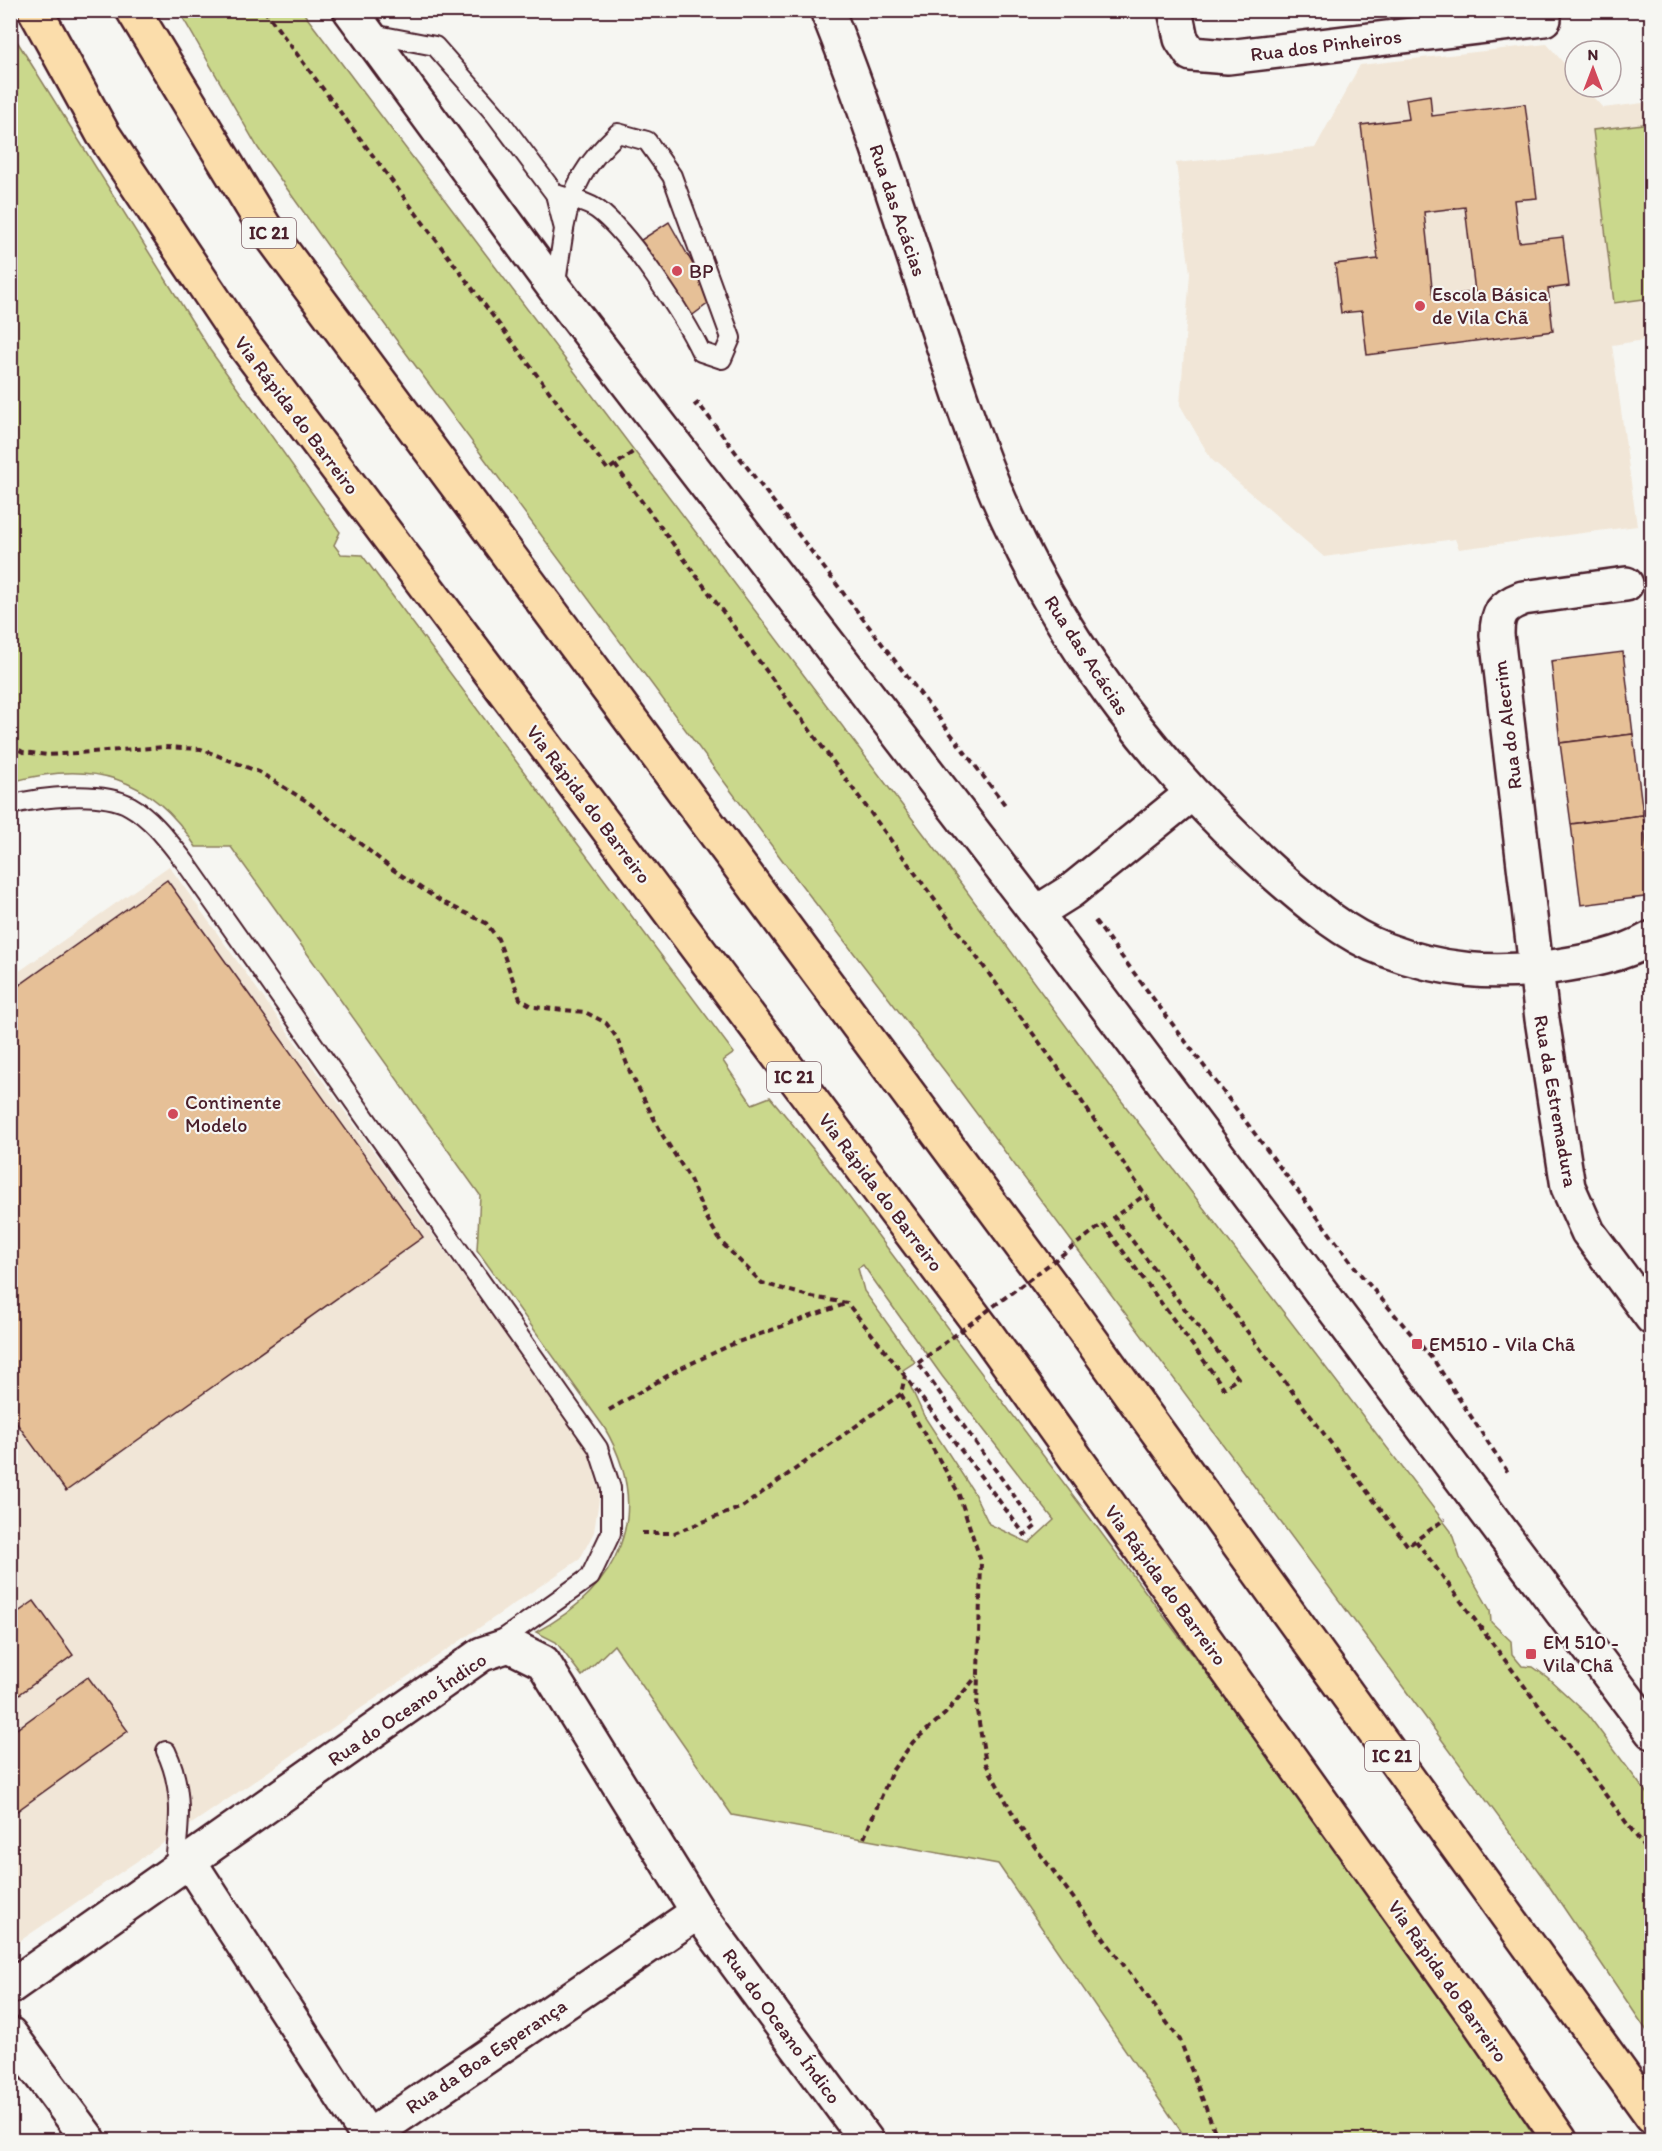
<svg xmlns="http://www.w3.org/2000/svg" width="1662" height="2151" font-family="Itim,sans-serif">
<rect width="100%" height="100%" fill="#f6f6f2"/>
<filter id="ink" filterUnits="userSpaceOnUse"><feTurbulence type="fractalNoise" baseFrequency=".0167" numOctaves="2"/><feDisplacementMap in="SourceGraphic" scale="12" xChannelSelector="R" yChannelSelector="G"/><feConvolveMatrix kernelMatrix="1 2 1 2 8 2 1 2 1" color-interpolation-filters="sRGB"/></filter>
<g filter="url(#ink)">
<g fill="#f1e6d7">
<polygon points="1547,44 1575,76 1575,87 1584,87 1603,108 1651,102 1651,339 1612,345 1637,526 1459,549 1455,539 1324,557 1211,459 1180,405 1190,273 1176,163 1315,148 1360,65"/>
<polygon points="169,866 588,1451 600,1493 594,1532 580,1559 11,1947 11,977"/>
</g>
<g fill="#cad88c" stroke="#8a7c5c" stroke-width="1.5" fill-rule="evenodd">
<polygon points="179,11 302,11 948,866 1117,1095 1451,1531 1460,1558 1490,1610 1491,1622 1511,1641 1512,1654 1522,1666 1533,1667 1547,1677 1588,1715 1651,1799 1651,2037 1547,1883 1370,1642 947,1074 783,861 357,287 258,148"/>
<path d="M10,30L210,350L340,532L334,545L341,554L362,555L734,1053L723,1061L752,1104L770,1097L813,1149L1295,1791L1450,2009L1537,2140H1187L998,1864L732,1815L614,1645L582,1676L556,1642L536,1632C619,1588 655,1513 604,1427L477,1250L480,1195L231,847H196C151,775 90,760 11,782ZM863,1265L942,1376L1054,1520L1029,1543L989,1524L973,1491L924,1416L903,1370L915,1362L864,1291L858,1268Z"/>
<polygon points="1651,123 1651,298 1614,303 1593,130"/>
</g>
<g fill="#e6c097" stroke="#4a1f2b" stroke-width="1.5" fill-rule="evenodd">
<path d="M1430,95L1432,116L1525,104L1537,198L1514,200L1519,242L1563,237L1569,286L1548,289L1553,331L1367,355L1362,311L1341,313L1335,264L1378,259L1361,125L1409,119L1406,99ZM1465,207L1475,292L1433,297L1424,212Z"/>
<polygon points="669,222 713,300 690,317 638,242"/>
<polygon points="1623,652 1633,734 1560,743 1551,661"/>
<polygon points="1633,734 1643,815 1571,824 1560,743"/>
<polygon points="1643,815 1652,896 1581,905 1571,824"/>
<polygon points="167,880 423,1237 66,1491 10,1414 10,992"/>
<polygon points="34,1601 73,1655 10,1701 10,1618"/>
<polygon points="88,1677 128,1731 10,1816 10,1734"/>
</g>
<g fill="none" stroke-linecap="round" stroke-linejoin="round">
<defs>
<g id="lane">
<polyline points="367,33 435,46 495,114 555,194 564,229 555,289"/>
<path d="M555,194C569,198 587,202 598,210C630,234 684,316 701,352L722,359L731,338L672,176L647,141L618,133C586,163 572,185 564,229"/>
<path d="M10,805C41,797 101,790 130,806C153,819 169,842 185,862L598,1448L611,1488V1533L590,1577L496,1644"/>
<path d="M166,1751C185,1791 179,1828 174,1871"/>
</g>
<g id="street">
<path d="M827,10C871,119 905,231 942,342C962,401 981,462 1008,519C1070,655 1165,776 1276,875C1308,903 1345,935 1386,950C1441,971 1492,975 1551,967C1585,962 1621,956 1652,938"/>
<polyline points="1175,10 1181,39 1191,54 1228,57 1544,19"/>
<path d="M1626,584L1523,598C1502,606 1497,613 1497,635L1542,1019L1568,1187L1588,1232L1652,1318"/>
<polyline points="1036,913 1071,891 1191,794"/>
<polyline points="189,1861 368,2137 698,1912"/>
<polyline points="10,1987 482,1654 509,1645 543,1662 698,1912 866,2140"/>
<polyline points="10,2034 89,2140"/>
</g>
<polyline id="secondary" points="350,10 555,289 1036,913 1652,1732"/>
<g id="highway">
<polyline points="35,10 103,134 243,343 987,1334 1478,2021 1560,2140"/>
<polyline points="133,10 264,226 1076,1319 1652,2116"/>
</g>
</defs>
<use href="#lane" stroke="#4a1f2b" stroke-width="22"/>
<use href="#street" stroke="#4a1f2b" stroke-width="38"/>
<use href="#secondary" stroke="#4a1f2b" stroke-width="38"/>
<use href="#highway" stroke="#4a1f2b" stroke-width="38"/>
<g stroke="#4a1f2b" stroke-width="4" stroke-dasharray="6 4.5" stroke-linecap="butt">
<polyline points="264,10 608,470 633,452"/>
<polyline points="694,406 698,403 1006,806"/>
<polyline points="615,465 1070,1084 1145,1195 1408,1546 1445,1519"/>
<polyline points="10,745 23,752 47,755 165,747 201,749 259,772 308,802 392,869 439,900 486,923 498,939 520,999 534,1007 585,1012 606,1023 617,1038 630,1072 663,1136 689,1177 705,1215 721,1242 762,1283 812,1297 847,1303 905,1376"/>
<polyline points="1095,921 1361,1275 1435,1362 1509,1474"/>
<polyline points="1103,1224 1224,1388 1238,1378 1114,1217 1145,1195"/>
<polyline points="901,1394 958,1492 981,1561 977,1711 986,1764 1020,1827 1180,2040 1218,2140"/>
<polyline points="609,1410 679,1369 735,1343 845,1304"/>
<polyline points="642,1533 674,1533 742,1507 901,1394 905,1376 1025,1535 1036,1526 918,1363"/>
<polyline points="1416,1541 1652,1857"/>
<polyline points="864,1838 892,1771 913,1742 945,1714 977,1676"/>
</g>
<use href="#lane" stroke="#f6f6f2" stroke-width="18"/>
<use href="#street" stroke="#f6f6f2" stroke-width="33"/>
<use href="#secondary" stroke="#f6f6f2" stroke-width="33"/>
<use href="#highway" stroke="#fbddab" stroke-width="33"/>
<polyline stroke="#4a1f2b" stroke-width="4" stroke-dasharray="6 4.5" stroke-linecap="butt" points="918,1363 1103,1224"/>
</g>
</g>
<g fill="#d1495b" stroke="#f6f6f2" stroke-width="2">
<circle cx="677" cy="271" r="6"/>
<circle cx="1420" cy="306" r="6"/>
<circle cx="173" cy="1114" r="6"/>
<rect x="1411" y="1338" width="12" height="12" rx="3"/>
<rect x="1525" y="1648" width="12" height="12" rx="3"/>
</g>
<g text-anchor="middle" stroke-width="4.5" stroke-linejoin="round" paint-order="stroke">
<g fill="#f6f6f2" stroke="#7e6067" stroke-width="1.5">
<rect x="242" y="218" width="54" height="30" rx="4.5"/>
<rect x="767" y="1062" width="54" height="30" rx="4.5"/>
<rect x="1365" y="1741" width="54" height="30" rx="4.5"/>
</g>
<g font-size="18" font-weight="bold" fill="#4a1f2b">
<text x="269" y="239">IC 21</text>
<text x="794" y="1083">IC 21</text>
<text x="1392" y="1762">IC 21</text>
</g>
<g font-size="20" fill="#4a1f2b" stroke="#f6f6f2">
<text transform="translate(1326 45) rotate(-7)" y="7">Rua dos Pinheiros</text>
<text transform="translate(898 210) rotate(71)" y="7">Rua das Acácias</text>
<text transform="translate(297 415) rotate(53)" y="7">Via Rápida do Barreiro</text>
<text transform="translate(1087 655) rotate(57)" y="7">Rua das Acácias</text>
<text transform="translate(1507 725) rotate(-97)" y="7">Rua do Alecrim</text>
<text transform="translate(589 804) rotate(53)" y="7">Via Rápida do Barreiro</text>
<text transform="translate(1556 1101) rotate(80)" y="7">Rua da Estremadura</text>
<text transform="translate(881 1192) rotate(53)" y="7">Via Rápida do Barreiro</text>
<text transform="translate(1166 1585) rotate(54)" y="7">Via Rápida do Barreiro</text>
<text transform="translate(407 1709) rotate(-34)" y="7">Rua do Oceano Índico</text>
<text transform="translate(1448 1981) rotate(55)" y="7">Via Rápida do Barreiro</text>
<text transform="translate(782 2026) rotate(54)" y="7">Rua do Oceano Índico</text>
<text transform="translate(486 2056) rotate(-34)" y="7">Rua da Boa Esperança</text>
</g>
<g font-size="20" fill="#4a1f2b" stroke="#f6f6f2" text-anchor="start">
<text x="689" y="278">BP</text>
<text x="1432" y="301">Escola Básica<tspan x="1432" dy="23">de Vila Chã</tspan></text>
<text x="185" y="1109">Continente<tspan x="185" dy="23">Modelo</tspan></text>
<text x="1429" y="1351">EM510 - Vila Chã</text>
<text x="1543" y="1649">EM 510 -<tspan x="1543" dy="23">Vila Chã</tspan></text>
</g>
</g>
<rect width="1662" height="2151" fill="none" stroke="#f6f6f2" stroke-width="36"/>
<rect x="18" y="18" width="1626" height="2115" fill="none" stroke="#4a1f2b" stroke-width="2" filter="url(#ink)"/>
<g transform="translate(1593 69)"><circle r="28" fill="#f6f6f2" stroke="#b1a0a2" stroke-width="1.5"/>
<path d="M0-4.5L10 22L0 15L-10 22Z" fill="#d1495b"/>
<text y="-9" font-size="16" font-weight="bold" text-anchor="middle" fill="#4a1f2b">N</text>
</g>
</svg>
